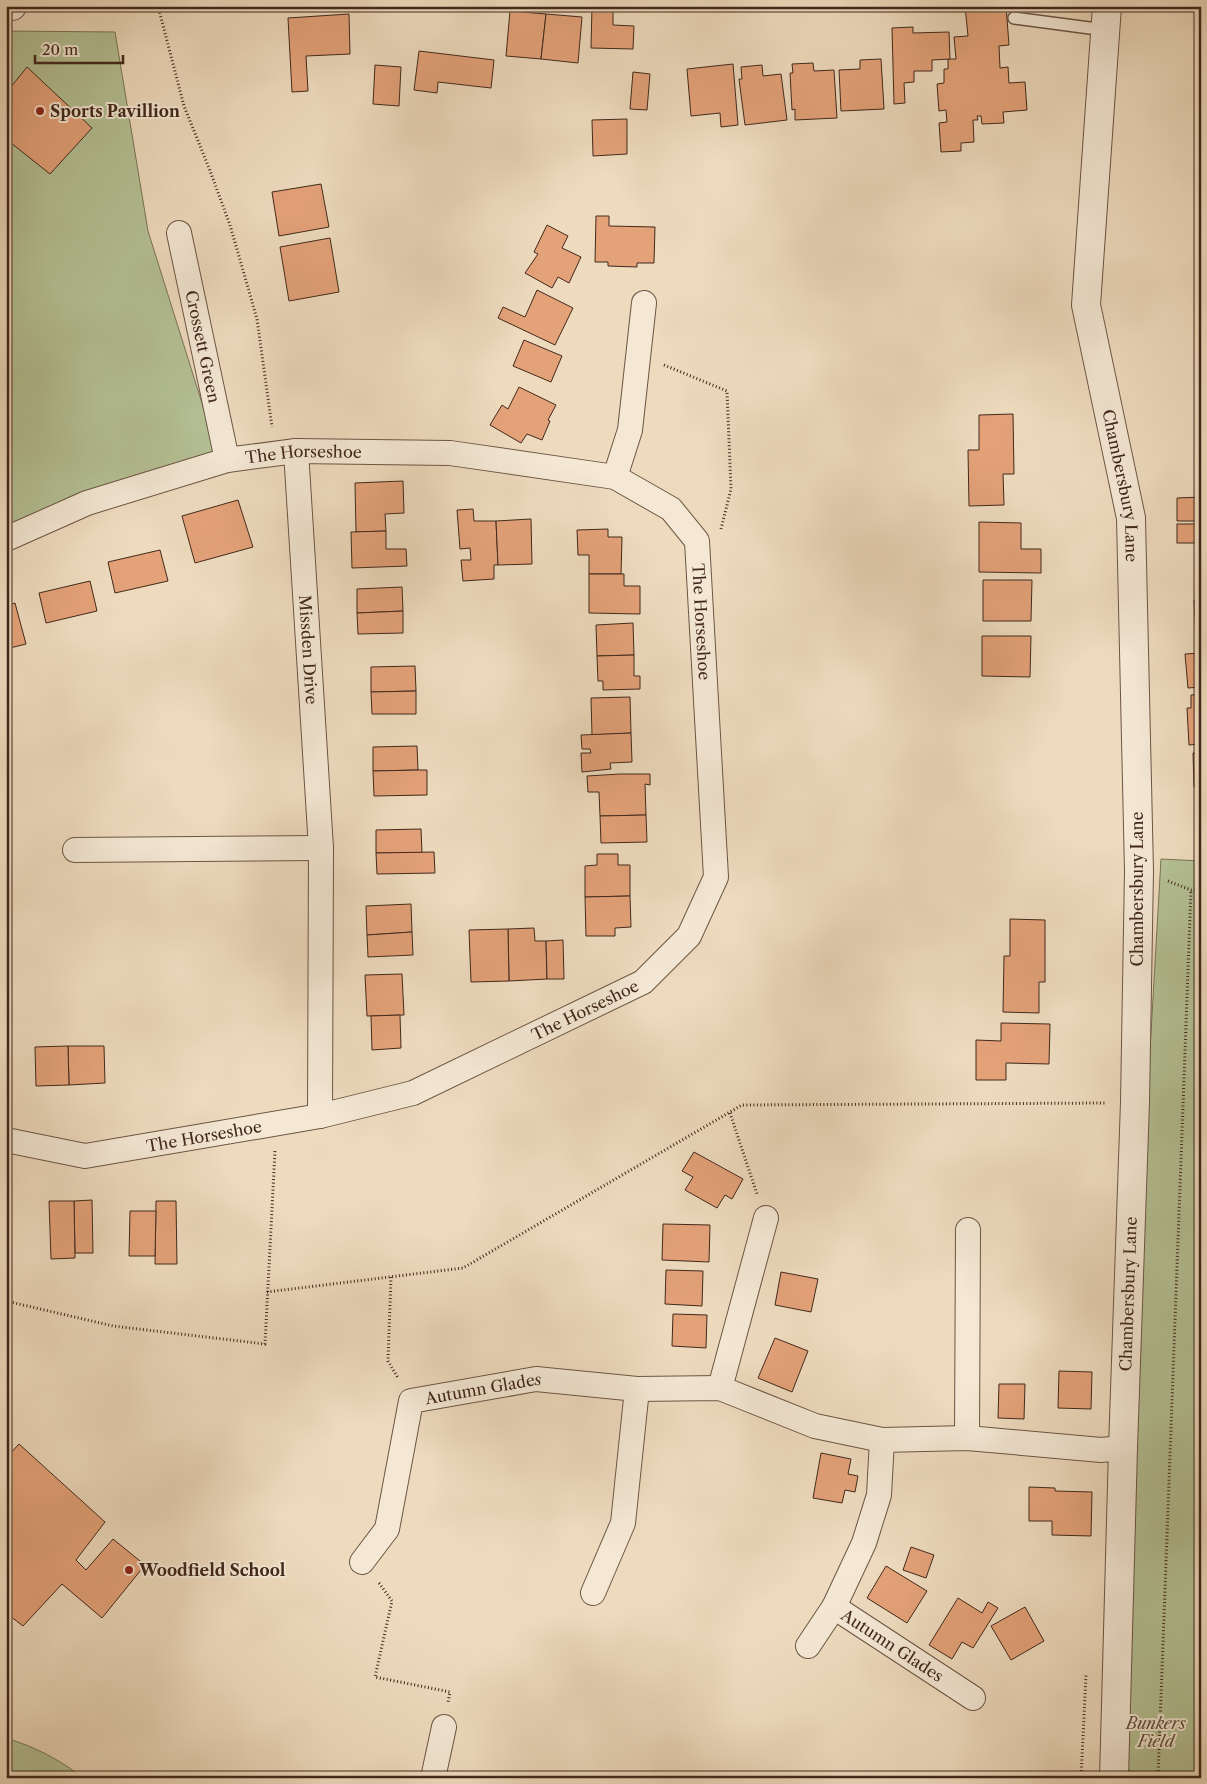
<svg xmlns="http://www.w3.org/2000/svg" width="1207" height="1784" font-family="'Libre Caslon Text',serif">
<rect width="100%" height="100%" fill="#eedbbe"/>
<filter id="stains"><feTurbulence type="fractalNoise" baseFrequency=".004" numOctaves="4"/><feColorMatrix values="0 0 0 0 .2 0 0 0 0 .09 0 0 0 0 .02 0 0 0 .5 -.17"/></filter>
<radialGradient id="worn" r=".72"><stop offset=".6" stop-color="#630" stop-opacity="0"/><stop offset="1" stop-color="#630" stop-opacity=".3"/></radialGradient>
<g fill="#b4c195" stroke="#7a7458">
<polygon points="6,31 115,32 148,231 217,451 6,527"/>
<polygon points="1161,859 1201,861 1201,1778 1135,1778 1135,1772 1109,1765"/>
<path d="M6,1738C35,1747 59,1759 83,1778H6Z"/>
</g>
<g fill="#e4a279" stroke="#41281c">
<polygon points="592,6 613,6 613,25 634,26 633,49 591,48"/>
<polygon points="965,6 1006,6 1009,45 999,46 1000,68 1008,67 1009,83 1025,82 1027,110 1003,112 1004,123 982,124 981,116 977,116 978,120 973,120 974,142 961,143 961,151 941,152 939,123 947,122 946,110 939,111 937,84 944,83 944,69 948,69 948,59 956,59 954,37 968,36"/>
<polygon points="510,11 546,14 541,59 506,56"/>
<polygon points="349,14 350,54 306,56 308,91 292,92 288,18"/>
<polygon points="546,14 582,17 578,63 541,59"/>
<polygon points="913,27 913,33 949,32 950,59 932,60 932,71 914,71 914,82 904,83 905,103 894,104 892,28"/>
<polygon points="419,51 494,60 491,88 438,82 437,93 414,90"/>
<polygon points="881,59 884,109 841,111 839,70 860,69 860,60"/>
<polygon points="813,63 814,71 834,70 837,118 795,120 795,109 792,110 790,73 793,73 792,64"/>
<polygon points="733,64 738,125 721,127 720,113 691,116 687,69"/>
<polygon points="375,65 401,67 399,106 373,104"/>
<polygon points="762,65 763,76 781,74 787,120 745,125 739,79 742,79 741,67"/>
<polygon points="27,67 92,128 50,174 6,139 6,93"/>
<polygon points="633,72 650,74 647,110 630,109"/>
<polygon points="627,119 627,154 593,156 592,120"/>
<polygon points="321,184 329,227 279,236 272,192"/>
<polygon points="596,216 609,216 609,226 655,227 654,263 637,263 637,267 608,266 608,262 595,262"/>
<polygon points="1197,222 1201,222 1201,269 1196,269"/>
<polygon points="547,225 568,236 562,248 581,257 569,283 558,277 552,288 525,273 538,254 534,252"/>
<polygon points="330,238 339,292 289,301 280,247"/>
<polygon points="1198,285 1201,285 1201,333 1199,333"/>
<polygon points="537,290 573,308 555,345 498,318 503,307 525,317"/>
<polygon points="524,340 562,356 551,382 513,366"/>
<polygon points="519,387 556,405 548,420 550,421 542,440 527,434 521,443 490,425 502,405 508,409"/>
<polygon points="1013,414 1014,474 1003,474 1004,505 969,506 968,450 979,450 979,415"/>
<polygon points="403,481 404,513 385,514 386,531 356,532 355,483"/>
<polygon points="1201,497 1201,521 1177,521 1177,498"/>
<polygon points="238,500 253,547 195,563 182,516"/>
<polygon points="473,509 474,521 496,521 498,565 494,565 494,579 463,581 461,560 471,560 470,548 460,549 457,510"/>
<polygon points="531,519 532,564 498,565 496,521"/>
<polygon points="979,522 1021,523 1021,549 1041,549 1041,573 979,572"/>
<rect x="1177" y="524" width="24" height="19"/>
<polygon points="608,529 608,537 622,537 621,574 589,574 589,555 578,555 577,530"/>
<polygon points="386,531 386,549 406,549 407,566 352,568 351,532"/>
<polygon points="160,550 168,581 115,593 108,562"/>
<polygon points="589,574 624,574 624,586 640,586 640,614 589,613"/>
<polygon points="983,580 1032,580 1031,621 983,621"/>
<polygon points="90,581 97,611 46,623 39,593"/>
<polygon points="402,587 403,611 357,613 357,589"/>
<polygon points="1194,600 1201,600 1201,642 1196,642"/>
<polygon points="15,603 26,644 6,649 6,606"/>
<polygon points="403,611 403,633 358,634 357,613"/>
<polygon points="633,623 634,655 597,656 596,625"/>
<polygon points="982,636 1031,636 1030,677 982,676"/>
<polygon points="1201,653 1201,687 1188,688 1185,654"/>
<polygon points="634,655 634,676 640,676 640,689 603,690 603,681 598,681 597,656"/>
<polygon points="415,666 416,691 371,692 371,667"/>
<polygon points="416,691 416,714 372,714 371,692"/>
<polygon points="1201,694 1201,744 1189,745 1187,708 1191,708 1191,695"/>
<polygon points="630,697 631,733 592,735 591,698"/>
<polygon points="631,733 632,762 610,763 611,769 582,772 581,753 591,753 590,749 582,749 581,735"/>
<polygon points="417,746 418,770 373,771 373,747"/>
<polygon points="1201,752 1201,787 1194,787 1193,753"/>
<polygon points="418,770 427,770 427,795 374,796 373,771"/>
<polygon points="620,774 650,774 650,785 645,784 646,815 600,816 599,792 588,792 587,776"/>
<polygon points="1197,793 1201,793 1201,845"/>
<polygon points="646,815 647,842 601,843 600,816"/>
<polygon points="421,829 422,853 376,853 376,830"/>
<polygon points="434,852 435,873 377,874 376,853"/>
<polygon points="597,854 618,854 618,865 630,865 630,896 585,897 585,866 597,865"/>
<polygon points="630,896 631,927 615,928 615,936 586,936 585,897"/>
<polygon points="411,904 412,932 367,935 366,906"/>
<polygon points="1010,919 1045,920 1045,982 1039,982 1039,1013 1003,1012 1004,956 1010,956"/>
<polygon points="534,928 535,941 546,941 547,979 509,981 508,929"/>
<polygon points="508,929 509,981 471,982 469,930"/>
<polygon points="412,932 413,955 368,957 367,935"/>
<polygon points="563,940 564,979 547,979 546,941"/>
<polygon points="402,974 404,1015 367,1016 365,975"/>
<polygon points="400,1015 401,1048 372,1050 371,1016"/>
<polygon points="1001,1023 1050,1024 1049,1064 1006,1063 1006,1080 976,1080 976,1040 1001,1041"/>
<polygon points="6,1031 9,1031 10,1068 6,1068"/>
<polygon points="68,1046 104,1046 105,1083 69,1085"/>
<polygon points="68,1046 69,1085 36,1086 35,1047"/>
<polygon points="694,1152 743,1179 732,1199 725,1195 717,1208 685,1190 693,1177 682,1171"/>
<polygon points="92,1200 93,1253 75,1253 74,1201"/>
<polygon points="49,1201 74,1201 75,1258 51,1259"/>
<polygon points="156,1201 176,1201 177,1264 155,1264"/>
<polygon points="130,1211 156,1211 155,1256 129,1256"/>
<polygon points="663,1224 710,1225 709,1262 662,1260"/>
<polygon points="666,1270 703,1271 702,1306 665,1304"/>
<polygon points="781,1272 818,1279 811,1312 775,1305"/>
<polygon points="673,1314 707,1315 706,1348 672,1346"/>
<polygon points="775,1338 808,1351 792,1392 758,1378"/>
<polygon points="1059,1371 1092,1372 1091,1409 1058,1408"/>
<polygon points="999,1384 1025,1384 1024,1419 998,1418"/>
<polygon points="19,1444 105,1522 76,1560 86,1570 113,1539 145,1565 102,1618 62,1584 23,1626 6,1613 6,1458"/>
<polygon points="821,1453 851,1459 848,1474 858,1476 855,1492 845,1490 842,1503 813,1498"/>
<polygon points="1029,1487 1055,1488 1055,1491 1092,1492 1091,1536 1052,1535 1052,1521 1029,1521"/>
<polygon points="911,1547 934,1555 926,1578 903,1570"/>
<polygon points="886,1566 927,1591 907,1623 867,1598"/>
<polygon points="958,1598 982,1613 988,1602 998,1608 973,1648 962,1642 952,1659 929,1645"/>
<polygon points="1025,1607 1044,1641 1011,1660 991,1626"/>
</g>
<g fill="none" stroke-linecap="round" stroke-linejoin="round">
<defs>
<polyline id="service" points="1014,18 1105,30"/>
<g id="minor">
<path id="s1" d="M179,233L227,460"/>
<path id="s2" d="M296,451L321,848L320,1116"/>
<polyline points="615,477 630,430 644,303"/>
<path id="s3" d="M6,539L87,503L227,460L296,451L450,453L615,477L671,509L697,541L716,877L689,936L643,982L413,1093L320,1116L85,1156L6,1140"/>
<polyline points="75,850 321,848"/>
<polyline points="720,1388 766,1218"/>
<polyline points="967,1438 968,1230"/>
<path id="s4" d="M882,1440L879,1495L864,1543L834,1607L973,1698"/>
<path id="s5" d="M362,1562L387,1529L411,1401L536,1379L637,1389L720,1388L815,1426L882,1440L967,1438L1101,1450L1123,1448"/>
<polyline points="593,1593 623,1523 637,1389"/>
<polyline points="808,1646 834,1607"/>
<polyline points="433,1778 444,1727"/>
</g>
<g id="tertiary">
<path id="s6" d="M1107,6L1086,305L1131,518L1139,871L1135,1102L1123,1448L1114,1778"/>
<polyline points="6,7 12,6"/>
</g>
</defs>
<use href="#service" stroke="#6c5544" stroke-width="14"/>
<use href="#minor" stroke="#6c5544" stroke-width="26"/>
<use href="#tertiary" stroke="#6c5544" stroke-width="30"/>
<g stroke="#41281c" stroke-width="3" stroke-dasharray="1 2.5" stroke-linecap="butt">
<polyline points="158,6 184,106 209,168 230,225 257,319 272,427"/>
<polyline points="664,365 727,391 731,489 721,529"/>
<polyline points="1168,881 1191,890 1201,890"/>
<polyline points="730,1113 757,1194"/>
<polyline points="391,1277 388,1361 398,1378"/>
<polyline points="267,1292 463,1268 742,1105 1106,1103"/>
<polyline points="6,1301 113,1326 265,1344 275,1151"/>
<polyline points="379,1583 392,1601 375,1677 450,1692 448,1702"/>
<polyline points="1081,1778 1086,1675"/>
<polyline points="1158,1778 1191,890"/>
</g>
<use href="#service" stroke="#f4e8d5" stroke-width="11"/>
<use href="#minor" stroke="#f4e8d5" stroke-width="24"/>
<use href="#tertiary" stroke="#f4e8d5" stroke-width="28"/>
</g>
<g fill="#8f2418" stroke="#f4e8d5" stroke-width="2">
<circle cx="40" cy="111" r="5"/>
<circle cx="129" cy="1570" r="5"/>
</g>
<g text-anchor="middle" stroke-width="4" stroke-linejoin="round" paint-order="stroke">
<g font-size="16" font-weight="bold" fill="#41281c" stroke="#f4e8d5" text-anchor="start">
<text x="50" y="117">Sports Pavillion</text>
<text x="139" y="1576">Woodfield School</text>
</g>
<g font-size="16" fill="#41281c" stroke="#f4e8d5">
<text dy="6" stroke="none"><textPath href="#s1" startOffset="116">Crossett Green</textPath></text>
<text dy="6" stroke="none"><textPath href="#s3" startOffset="312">The Horseshoe</textPath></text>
<text dy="6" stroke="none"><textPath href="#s6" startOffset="484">Chambersbury Lane</textPath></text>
<text dy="6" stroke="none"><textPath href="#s3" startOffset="812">The Horseshoe</textPath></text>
<text dy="6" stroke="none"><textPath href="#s2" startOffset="199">Missden Drive</textPath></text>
<text transform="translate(1137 889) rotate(-90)" y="6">Chambersbury Lane</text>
<text transform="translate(585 1010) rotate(-26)" y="6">The Horseshoe</text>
<text transform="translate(204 1136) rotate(-10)" y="6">The Horseshoe</text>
<text transform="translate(1128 1294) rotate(-88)" y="6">Chambersbury Lane</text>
<text dy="6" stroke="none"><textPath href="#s5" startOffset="245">Autumn Glades</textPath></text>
<text dy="6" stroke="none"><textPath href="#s4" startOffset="246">Autumn Glades</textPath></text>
</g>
<g font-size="16" font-style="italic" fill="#5e4e3a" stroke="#f4e8d5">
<text x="1156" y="1729">Bunkers<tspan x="1156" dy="18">Field</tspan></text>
</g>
</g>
<rect width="1207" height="1784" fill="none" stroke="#eedbbe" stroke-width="25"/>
<rect x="8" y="8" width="1192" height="1769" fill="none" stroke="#41281c" stroke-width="2.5"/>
<rect x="12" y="12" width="1182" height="1759" fill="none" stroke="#41281c"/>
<path d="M35 55v8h88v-8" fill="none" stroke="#41281c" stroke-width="2.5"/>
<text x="42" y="55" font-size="15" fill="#41281c" stroke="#f4e8d5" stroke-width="4" paint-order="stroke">20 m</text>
<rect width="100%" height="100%" filter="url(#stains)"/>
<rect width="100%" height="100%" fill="url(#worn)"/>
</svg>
